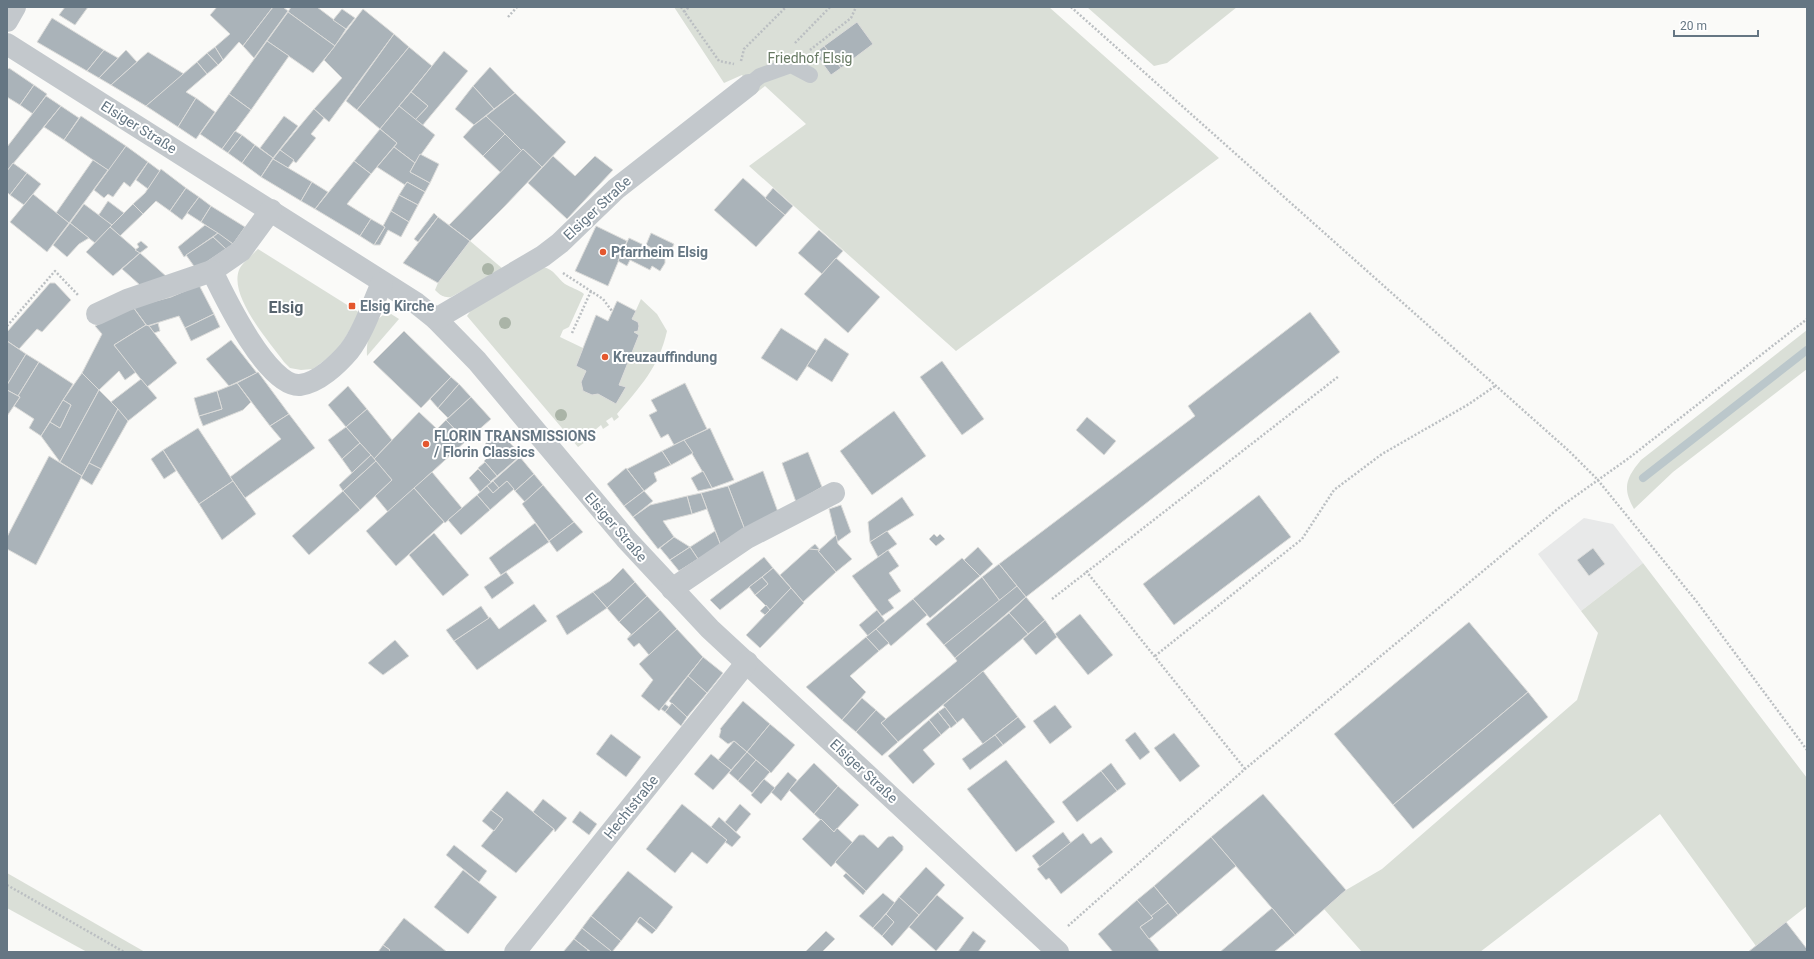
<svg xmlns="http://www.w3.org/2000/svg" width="1814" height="959" font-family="Roboto,sans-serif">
<rect width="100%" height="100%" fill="#fafaf8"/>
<polygon fill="#e8e9e9" points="1584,518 1613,524 1643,563 1581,611 1538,554"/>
<g fill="#dadfd7">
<polygon points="674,7 1049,7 1219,158 956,351 749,166 806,124 765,86 755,94 742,75 724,83"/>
<polygon points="1087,7 1237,7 1167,63 1154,66"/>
<path d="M470,241L503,269L451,297C444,298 440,295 435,290L438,283Z"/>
<path d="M258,249L360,313L337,351L313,369L301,370L290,368L284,362C269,341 229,297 239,270C242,263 252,255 258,249Z"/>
<path d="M543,267C555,270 557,278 565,284C571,288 578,289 584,294L569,327L563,330L560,337L583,348L576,366L586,371L581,382L583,390L592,395L598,394L616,403L626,387L619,385L639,335L634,332L638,331L639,327L638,322L632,319L641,299L657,314L667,331C659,367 640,387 617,414L619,417L614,421L612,417L606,421L609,425L603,429L601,425L595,430L597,434L578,447L467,316L471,310Z"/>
<path d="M388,312L399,319L367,356C366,338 371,321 388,312Z"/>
<path d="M1807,330V369L1673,472L1634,509C1622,488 1626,478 1641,460Z"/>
<polygon points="1643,563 1807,778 1807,906 1756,946 1660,814 1480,952 1362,952 1324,909 1346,890 1382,869 1577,700 1598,633 1581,611"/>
<polygon points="7,873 145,952 87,952 7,908"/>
</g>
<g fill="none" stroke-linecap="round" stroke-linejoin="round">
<polyline stroke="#bbc7cb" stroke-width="8" points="1643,478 1807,350"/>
</g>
<g fill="#aab3b9" stroke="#dcdcda">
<polygon points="65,7 88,7 75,25 59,15"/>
<polygon points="217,7 273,7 243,46 239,42 223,60 215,47 230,34 210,15"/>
<polygon points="273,7 283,7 288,11 254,58 243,46"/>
<polygon points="291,7 317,7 346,29 335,46 288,12"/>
<polygon points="342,9 355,18 346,29 333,20"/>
<polygon points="363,9 394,34 329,122 314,109 342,78 324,60"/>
<polygon points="288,12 335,46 313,73 267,41"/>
<polygon points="52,18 104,50 87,71 37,42"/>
<polygon points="857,22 873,44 841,68 824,46"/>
<polygon points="394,34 409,47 357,110 346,101"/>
<polygon points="267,41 289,56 251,110 229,94"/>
<polygon points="824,46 841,68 831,75 815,53"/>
<polygon points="215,47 223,60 218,65 207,53"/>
<polygon points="409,47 432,66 380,129 357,110"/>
<polygon points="104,50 118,58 99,78 87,71"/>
<polygon points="126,50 137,62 111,85 99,78"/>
<polygon points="444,51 468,71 422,126 415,120 428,106 411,92"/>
<polygon points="148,52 184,74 146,106 111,85"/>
<polygon points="207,53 218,65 207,74 197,62"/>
<polygon points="197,62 207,74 186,92 196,98 178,127 146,106"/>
<polygon points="490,67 515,93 494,109 473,86"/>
<polygon points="9,68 34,85 20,105 7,97 7,70"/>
<polygon points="34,85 47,94 33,114 20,105"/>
<polygon points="473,86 494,109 474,125 455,109"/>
<polygon points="411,92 428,106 415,120 399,106"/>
<polygon points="515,93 566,142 542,167 523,149 522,151 486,116"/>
<polygon points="229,94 251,110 222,149 200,134"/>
<polygon points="46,96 61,106 7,171 7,147"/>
<polygon points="196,98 215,112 196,139 178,127"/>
<polygon points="61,106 79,118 64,140 44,127"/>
<polygon points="399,106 435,135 415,163 394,147 397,143 380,129"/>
<polygon points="314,109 324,118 311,134 316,138 296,163 280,150"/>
<polygon points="81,116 126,146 109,171 64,140"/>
<polygon points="284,116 298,126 273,158 260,148"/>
<polygon points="486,116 505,134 483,156 463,137 474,125"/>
<polygon points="380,129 397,143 371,174 354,161"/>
<polygon points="235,131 242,135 228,153 222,149"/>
<polygon points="505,134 522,151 501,173 483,156"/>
<polygon points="242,135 255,145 242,163 228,153"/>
<polygon points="255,145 273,158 261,177 242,163"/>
<polygon points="126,146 148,162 130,187 124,182 113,197 108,194 104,198 94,190"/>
<polygon points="394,147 415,163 410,172 430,183 425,192 407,182 405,185 377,167"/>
<polygon points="523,149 542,167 504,207 470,241 449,225"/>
<polygon points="280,150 294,160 288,168 273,159"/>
<polygon points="420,154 439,164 430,183 410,172"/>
<polygon points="553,156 575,176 595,156 613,170 567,219 528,183"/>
<polygon points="273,159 312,182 301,201 261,177"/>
<polygon points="93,160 108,170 69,223 56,213"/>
<polygon points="354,161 371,174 347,204 371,219 360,236 315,209"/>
<polygon points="148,162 160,171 148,189 136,180"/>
<polygon points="13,163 27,173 10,195 7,192 7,171"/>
<polygon points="161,169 186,188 170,211 156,201 143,214 133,204 145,193"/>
<polygon points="27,173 41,184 24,205 10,195"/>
<polygon points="743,178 785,215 756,247 714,210"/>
<polygon points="312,182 328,192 315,209 301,201"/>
<polygon points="407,182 425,192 418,205 399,195"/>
<polygon points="186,188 199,197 182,220 170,211"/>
<polygon points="773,188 793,206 785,215 765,198"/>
<polygon points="33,194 69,223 47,252 10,222"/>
<polygon points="399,195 418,205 409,222 391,211"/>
<polygon points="199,197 211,206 201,222 187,213"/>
<polygon points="108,201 124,213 112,225 98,216"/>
<polygon points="84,204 112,225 95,243 70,223"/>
<polygon points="133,204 143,214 120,236 110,227"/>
<polygon points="211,206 245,227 233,244 201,222"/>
<polygon points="391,211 409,222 401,237 388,230 380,245 374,245 385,227 383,226"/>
<polygon points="434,213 438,217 418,242 414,239"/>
<polygon points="438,217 470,241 438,283 403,263"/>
<polygon points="371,219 385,227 374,245 360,236"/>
<polygon points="70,223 89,238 79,244 67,257 53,245"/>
<polygon points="205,225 218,233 184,257 178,247"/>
<polygon points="596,226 627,241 608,286 575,271"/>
<polygon points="110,227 140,253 113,276 86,252"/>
<polygon points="819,230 843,251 822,274 798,253"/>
<polygon points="218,233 233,244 226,249 213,237"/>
<polygon points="651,233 674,244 668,257 646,245"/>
<polygon points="213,237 226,249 196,269 186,255"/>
<polygon points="629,238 665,255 665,263 660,271 652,266 650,270 630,260 627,266 618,261"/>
<polygon points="141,241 148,247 140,253 135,250 139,247 137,244"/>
<polygon points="140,253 167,277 141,286 122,269"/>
<polygon points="836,258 880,297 848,333 804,294"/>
<polygon points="50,283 55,283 71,300 42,332 37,329 19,349 7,341 7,332"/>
<polygon points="199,285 214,314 185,328 179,316 147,326 133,307 171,297"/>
<polygon points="617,301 636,311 632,319 638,322 639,326 638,331 634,332 639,335 619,385 626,387 616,404 598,394 592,395 583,391 581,382 586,371 576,366 596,315 608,321"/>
<polygon points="133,307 146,325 114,345 136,372 125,380 119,371 99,390 82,373 102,334 95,326"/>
<polygon points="1310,312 1340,352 1026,597 999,564 1195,416 1188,406"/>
<polygon points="214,314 220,327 191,341 185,328"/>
<polygon points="158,323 160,331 154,333 149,326"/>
<polygon points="146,325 149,326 177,363 147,387 114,345"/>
<polygon points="781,328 817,351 797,381 761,358"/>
<polygon points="404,331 451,377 421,408 373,362"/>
<polygon points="825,338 849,354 832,382 807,366"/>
<polygon points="231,340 257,373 229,386 206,359"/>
<polygon points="7,341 26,354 7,385"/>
<polygon points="26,354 39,362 18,396 7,390 7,385"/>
<polygon points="942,361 984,419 962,435 920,377"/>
<polygon points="39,362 73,384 41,436 29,428 34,419 14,406 20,397 18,396"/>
<polygon points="258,372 289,414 270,426 237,383"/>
<polygon points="82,373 99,390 60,462 41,436 50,422 60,428 71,405 63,400"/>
<polygon points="451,377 459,384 438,408 430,399"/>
<polygon points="141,379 157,398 128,421 111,402"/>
<polygon points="237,383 251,402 243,410 203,426 199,416 222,409 217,391"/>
<polygon points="685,383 707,429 674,445 668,434 661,438 649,415 657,411 651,400"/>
<polygon points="459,384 471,397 448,418 438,408"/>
<polygon points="348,386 367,409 346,427 328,405"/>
<polygon points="7,390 20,397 7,416"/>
<polygon points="99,390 118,409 82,476 60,462"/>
<polygon points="217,391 222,409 199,416 194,398"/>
<polygon points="471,397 491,419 466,441 446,420"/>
<polygon points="63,400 71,405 60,428 50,422"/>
<polygon points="118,409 128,421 101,469 89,463"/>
<polygon points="367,409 392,440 374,459 346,427"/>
<polygon points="894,411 926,456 872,495 840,451"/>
<polygon points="419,412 437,429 446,420 466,441 388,512 375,496 392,480 374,459"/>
<polygon points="289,414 315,448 245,498 230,477 281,439 270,426"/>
<polygon points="1087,417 1116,441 1104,455 1076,430"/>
<polygon points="346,427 360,443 342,459 328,440"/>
<polygon points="198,428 233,481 199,504 163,450"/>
<polygon points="710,428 734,480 712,488 684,440"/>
<polygon points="499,431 521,455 497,476 484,461 493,452 485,444"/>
<polygon points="684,440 693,453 671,465 662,451"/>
<polygon points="360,443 371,455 352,473 342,459"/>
<polygon points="163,450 176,471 164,479 151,459"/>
<polygon points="662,451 671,465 654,473 657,481 644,491 627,469"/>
<polygon points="808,452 822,487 796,502 782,463"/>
<polygon points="371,455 376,461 343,491 339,485"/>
<polygon points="49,456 82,476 36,565 7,549 7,537"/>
<polygon points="520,457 534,474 515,491 507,481 499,488 493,481"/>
<polygon points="376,461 392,480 360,510 343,491"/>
<polygon points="485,462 497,476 490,482 478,468"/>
<polygon points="89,463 101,469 92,485 81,478"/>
<polygon points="626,468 644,491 624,506 607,484"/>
<polygon points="478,469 491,482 480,492 469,478"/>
<polygon points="703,471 712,488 698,491 691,478"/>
<polygon points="763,471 778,512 745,530 728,486"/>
<polygon points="432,472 462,508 445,523 414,488"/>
<polygon points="534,474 543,485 525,502 515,491"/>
<polygon points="233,481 256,514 222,540 199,504"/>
<polygon points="493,481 499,488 493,493 487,486"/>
<polygon points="507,481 514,489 490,510 477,495 487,486 493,493"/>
<polygon points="543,485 574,522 549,541 522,504"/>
<polygon points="728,486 745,530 721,546 701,493"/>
<polygon points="414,488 444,522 396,566 366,531"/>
<polygon points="343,491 360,510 309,555 292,536"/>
<polygon points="644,491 653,501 633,517 624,506"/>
<polygon points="701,493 707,509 692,514 687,496"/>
<polygon points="477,495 490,510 461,535 448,520"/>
<polygon points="1259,495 1291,537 1174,625 1143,584"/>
<polygon points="687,496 692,514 663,521 674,537 658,549 633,517 650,505"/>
<polygon points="902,497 914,515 870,542 868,522"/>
<polygon points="841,505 851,532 837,542 829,509"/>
<polygon points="574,522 583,532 557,552 549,541"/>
<polygon points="535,523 549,542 501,575 489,558"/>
<polygon points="715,531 721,546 698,559 690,547"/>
<polygon points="887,531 897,544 878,557 870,542"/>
<polygon points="434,533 469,575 443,596 409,555"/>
<polygon points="934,534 937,537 940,534 945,539 936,546 929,539"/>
<polygon points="836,535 838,544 852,559 836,572 818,551"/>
<polygon points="674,537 690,547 670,560 660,548"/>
<polygon points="815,544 820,550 809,549"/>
<polygon points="690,547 698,559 679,571 670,560"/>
<polygon points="978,547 993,564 980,576 964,560"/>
<polygon points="1593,548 1605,564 1589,576 1577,560"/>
<polygon points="809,549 820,550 818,551 836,572 803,602 780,575"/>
<polygon points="888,550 899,566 889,573 901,591 888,600 894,608 882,616 852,576"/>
<polygon points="764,557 773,568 762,577 720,610 710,600"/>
<polygon points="962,558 980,576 930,618 913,599"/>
<polygon points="999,564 1017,586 1000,601 982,577"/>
<polygon points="623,568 635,582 607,608 593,592 610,581"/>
<polygon points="773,568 791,588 770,610 755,595 768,584 762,577"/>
<polygon points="506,572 514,583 492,599 484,587"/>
<polygon points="762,577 768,584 755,595 749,587"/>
<polygon points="982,577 1000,601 944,645 926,624"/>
<polygon points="635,582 647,596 619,622 607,608"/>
<polygon points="1017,586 1026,597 955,658 944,645"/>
<polygon points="791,588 804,603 760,648 746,635"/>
<polygon points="593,592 607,608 567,635 556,616"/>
<polygon points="647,596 660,610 627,639 631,634 619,622"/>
<polygon points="1026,597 1045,620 1028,634 1009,613"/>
<polygon points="913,599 927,615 891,646 876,629"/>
<polygon points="534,604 547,621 477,670 454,641 490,617 499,629"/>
<polygon points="766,605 770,610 765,615 760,611"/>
<polygon points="481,606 489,618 454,641 446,630"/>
<polygon points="660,610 677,629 649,655 639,643 634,647 627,639"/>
<polygon points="877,610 885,621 868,636 859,625"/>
<polygon points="1009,613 1028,634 898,742 881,723 957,661 955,658"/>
<polygon points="1080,614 1113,655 1088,675 1055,634"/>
<polygon points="1045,620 1057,637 1036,655 1023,639"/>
<polygon points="1469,622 1528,692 1393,805 1334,734"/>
<polygon points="677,629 703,657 659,711 641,696 653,680 639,664"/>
<polygon points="876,629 889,643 879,651 866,637"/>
<polygon points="866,637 879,651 850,676 866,692 842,720 806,687"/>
<polygon points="395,640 409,656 383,675 368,663"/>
<polygon points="703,657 723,673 707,693 688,676"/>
<polygon points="983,671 1018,717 983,744 963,718 957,723 943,705"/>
<polygon points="688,676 707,693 687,717 669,701"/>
<polygon points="1528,692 1548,717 1413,829 1393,805"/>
<polygon points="862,698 876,710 856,732 842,720"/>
<polygon points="743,701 770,724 747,752 734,741 728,744 719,737 721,730 720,729"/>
<polygon points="672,703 687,717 681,726 665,712"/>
<polygon points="665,704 669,707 665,712 661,709"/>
<polygon points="1055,705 1072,727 1050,744 1033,721"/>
<polygon points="945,707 957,723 951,728 938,712"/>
<polygon points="876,710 886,719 881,723 898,742 882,756 856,732"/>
<polygon points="938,712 950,727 941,735 929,720"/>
<polygon points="1018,717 1026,727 1003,745 995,735"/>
<polygon points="929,720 941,735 923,750 935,764 913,784 888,756"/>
<polygon points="770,724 795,745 771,773 747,752"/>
<polygon points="1135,732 1150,752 1140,760 1125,740"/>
<polygon points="1174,733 1200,766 1180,782 1154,748"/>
<polygon points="611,734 641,757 626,777 596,754"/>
<polygon points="995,735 1003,745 970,770 962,759"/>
<polygon points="734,741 747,752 731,770 718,760"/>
<polygon points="747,752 756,760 738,781 729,773"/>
<polygon points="711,754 731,770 713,790 694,774"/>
<polygon points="756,760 770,772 752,793 738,781"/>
<polygon points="1006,760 1055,822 1016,852 967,789"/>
<polygon points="814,763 838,786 814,814 789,790"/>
<polygon points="1111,763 1126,784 1117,791 1101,771"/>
<polygon points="1101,771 1117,791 1077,822 1062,802"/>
<polygon points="788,772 797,780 781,801 771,792"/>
<polygon points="764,779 775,788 761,804 751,795"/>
<polygon points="838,786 859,805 834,832 814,814"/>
<polygon points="507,791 554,829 516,873 481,846 503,819 491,810"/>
<polygon points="1263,794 1346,890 1295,935 1211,837"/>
<polygon points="543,799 567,818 555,832 554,829 533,812"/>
<polygon points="682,804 727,840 707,864 692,852 675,873 646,849"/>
<polygon points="740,804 751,814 736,832 725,822"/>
<polygon points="491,810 503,819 494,831 482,821"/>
<polygon points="580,811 597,824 589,835 572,822"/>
<polygon points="719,817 741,837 732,847 725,842 727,840 711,827"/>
<polygon points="821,819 834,832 837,828 853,843 831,867 802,839"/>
<polygon points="1063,832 1071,843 1040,867 1032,856"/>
<polygon points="1083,833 1091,844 1101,837 1113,852 1061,894 1049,878 1046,880 1037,869"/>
<polygon points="859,835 864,835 878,848 888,837 893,836 903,846 903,850 866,891 835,862"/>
<polygon points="1211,837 1236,866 1178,915 1154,886"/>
<polygon points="454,845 487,871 479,882 446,855"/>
<polygon points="926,867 945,885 919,915 899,897"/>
<polygon points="463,870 497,897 468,934 434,907"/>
<polygon points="628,871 673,907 656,930 640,917 621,941 591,916"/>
<polygon points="846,873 866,891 863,895 843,876"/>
<polygon points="1154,886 1168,903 1151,917 1137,900"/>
<polygon points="883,893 895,903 873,928 859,916"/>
<polygon points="937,895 964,918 936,951 909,927"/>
<polygon points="899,897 919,915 892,946 882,936 894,922 886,914"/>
<polygon points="1137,900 1153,918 1140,927 1160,952 1113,952 1098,934"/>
<polygon points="1168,903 1178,915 1149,939 1140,927 1153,918 1151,916"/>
<polygon points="1272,908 1295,935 1274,952 1220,952"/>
<polygon points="886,914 894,922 882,936 873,928"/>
<polygon points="591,916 621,941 612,952 582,928"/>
<polygon points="640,917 656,930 652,934 637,922"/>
<polygon points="404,918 447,952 388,952 390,950 383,945"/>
<polygon points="1786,922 1807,949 1807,952 1748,952"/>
<polygon points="582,928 611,951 610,952 591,952 574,939"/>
<polygon points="826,931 835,939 822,952 805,952"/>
<polygon points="973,931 986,941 978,952 958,952"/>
<polygon points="574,939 588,950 587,952 563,952"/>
<polygon points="383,945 390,950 388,952 378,952"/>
</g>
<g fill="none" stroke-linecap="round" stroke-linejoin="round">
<g stroke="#bbbfc2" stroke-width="2.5" stroke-dasharray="2 2" stroke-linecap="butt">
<polyline points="681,7 719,61 734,64"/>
<polyline points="1071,7 1569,451 1597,479 1697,602 1807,750"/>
<polyline points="684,12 689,7"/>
<polyline points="508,17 517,7"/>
<polyline points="795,43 830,7"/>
<polyline points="810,50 851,18 856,7"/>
<polyline points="741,61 744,49 786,7"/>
<polyline points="563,273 603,299 612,311"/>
<polyline points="7,326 55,271 79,296"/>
<polyline points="572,333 591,291"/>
<polyline points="1086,571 1245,769"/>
<polyline points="1052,599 1339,376"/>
<polyline points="1155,656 1302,539 1334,490 1382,454 1469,404 1495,386"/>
<polyline points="7,885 124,952"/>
<polyline points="1068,926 1245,769 1560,507 1629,458 1807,319"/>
</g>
<polyline stroke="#c3c8cc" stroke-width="16" points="749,85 760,76 791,65 810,75"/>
<g stroke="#c3c8cc" stroke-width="22">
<polyline points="7,21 15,7"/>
<polyline points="7,44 416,303 436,319 477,361 626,539 710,629 1058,952"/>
<path d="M271,210L241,251L212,271C224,296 268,388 300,385C318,383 338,364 349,351C364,331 372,305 382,283"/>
<polyline points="97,314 127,300 212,271"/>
<polyline points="436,319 543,256 560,243 616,189 749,85"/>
<polyline points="672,589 747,538 834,493"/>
<polyline points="515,952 747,662"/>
</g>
</g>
<g fill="#aab4a7">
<circle cx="488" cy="269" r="6"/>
<circle cx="505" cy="323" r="6"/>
<circle cx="561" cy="415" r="6"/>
</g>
<g fill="#e4572e" stroke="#fff" stroke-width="1.5">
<circle cx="603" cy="252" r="4"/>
<rect x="348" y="302" width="8" height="8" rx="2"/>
<circle cx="605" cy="357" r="4"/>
<circle cx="426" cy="444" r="4"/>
</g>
<g text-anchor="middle" stroke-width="4" stroke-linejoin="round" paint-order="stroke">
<g font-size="14" fill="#687a64" stroke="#fff">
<text x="810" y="63">Friedhof Elsig</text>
</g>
<g font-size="14" fill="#657683" stroke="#fff">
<text transform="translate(139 127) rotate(32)" y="5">Elsiger Straße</text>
<text transform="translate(597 208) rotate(-43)" y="5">Elsiger Straße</text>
<text transform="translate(616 527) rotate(49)" y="5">Elsiger Straße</text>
<text transform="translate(864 771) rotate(43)" y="5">Elsiger Straße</text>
<text transform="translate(631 807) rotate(-51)" y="5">Hechtstraße</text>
</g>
<g font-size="14" font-weight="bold" fill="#657683" stroke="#fff" text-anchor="start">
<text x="611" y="257">Pfarrheim Elsig</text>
<text x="360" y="311">Elsig Kirche</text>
<text x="613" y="362">Kreuzauffindung</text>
<text x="434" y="441">FLORIN TRANSMISSIONS<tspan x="434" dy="16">/ Florin Classics</tspan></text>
</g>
<g font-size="16" font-weight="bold" fill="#57646e" stroke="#fff">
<text x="286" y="313">Elsig</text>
</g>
</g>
<rect width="1814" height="959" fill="none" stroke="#657683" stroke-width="16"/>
<path d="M1674 30v6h84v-6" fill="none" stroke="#657683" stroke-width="2"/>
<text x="1680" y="30" font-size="12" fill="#657683" stroke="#ffffff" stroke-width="3" paint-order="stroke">20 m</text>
</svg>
